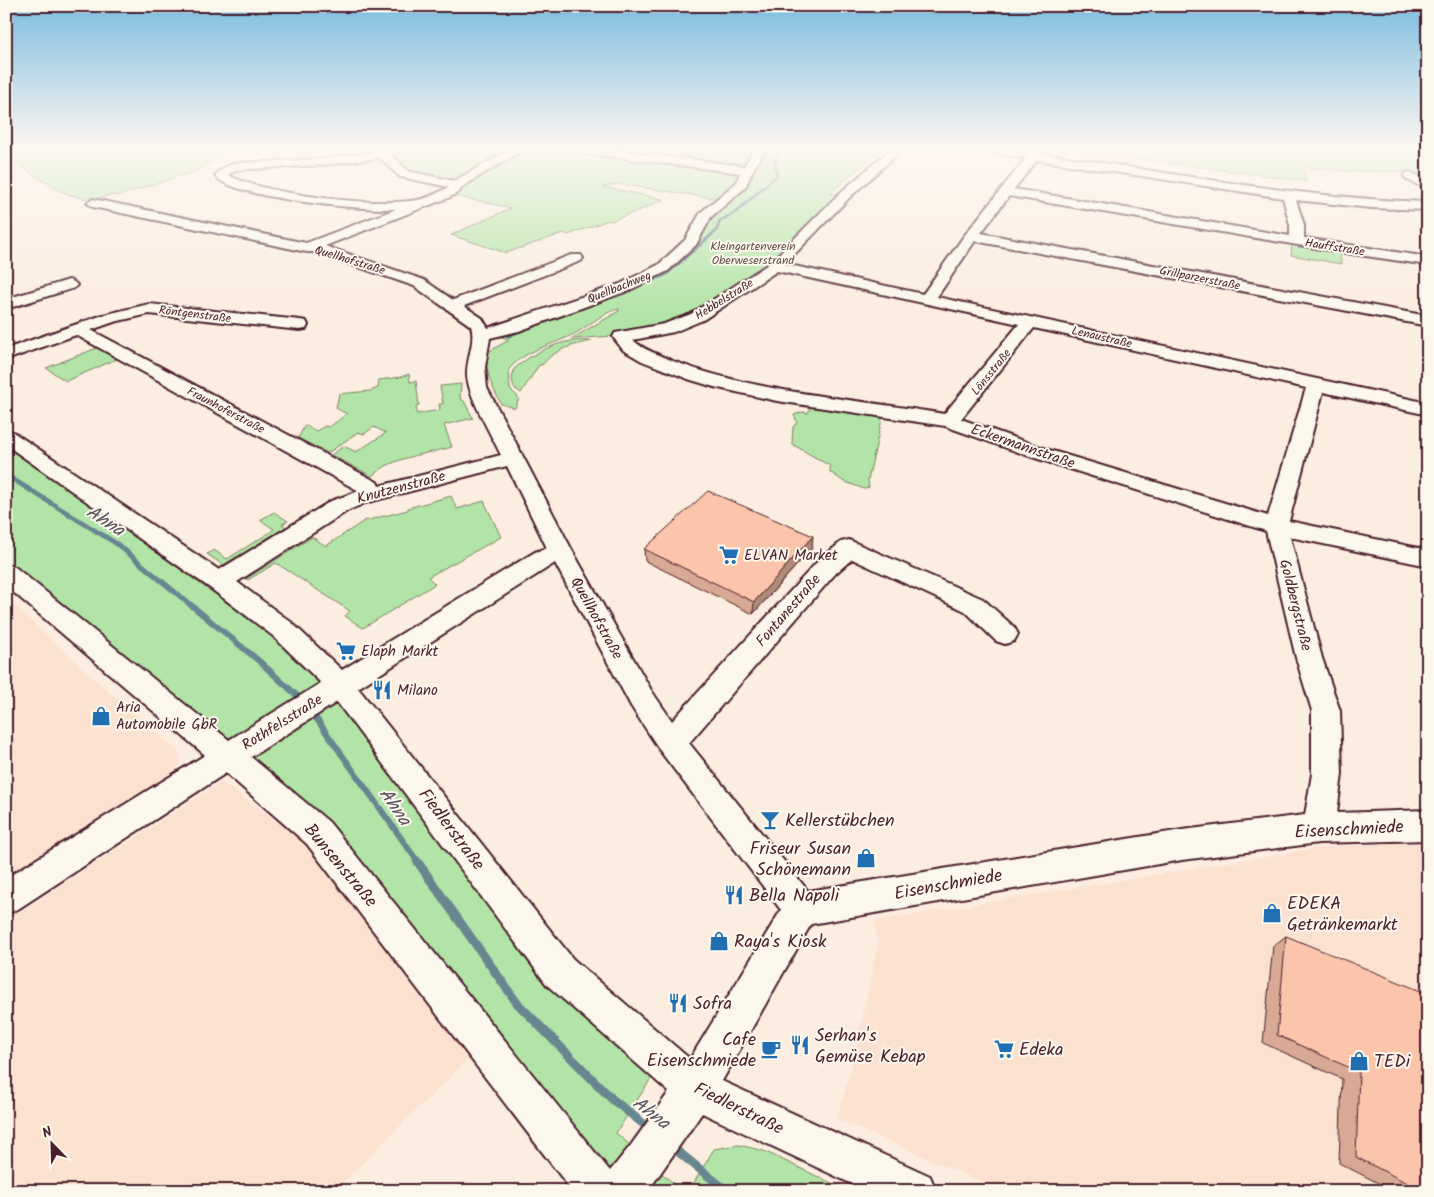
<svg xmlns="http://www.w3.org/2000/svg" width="1434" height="1197" font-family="Kalam,sans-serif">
<rect width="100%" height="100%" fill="#fbeddf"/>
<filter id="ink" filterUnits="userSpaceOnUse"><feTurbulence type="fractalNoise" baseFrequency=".02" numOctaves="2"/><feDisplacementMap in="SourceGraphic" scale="10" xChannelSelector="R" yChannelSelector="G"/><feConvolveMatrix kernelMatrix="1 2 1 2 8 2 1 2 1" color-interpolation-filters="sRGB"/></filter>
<g filter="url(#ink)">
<g fill="#fbe1d0">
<polygon points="6,598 112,695 179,752 180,763 175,772 6,877"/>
<polygon points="221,782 309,843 473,1054 334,1191 6,1191 6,921"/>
<polygon points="1428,842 1428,1191 1003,1191 837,1119 850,1074 878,945 875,921 1325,847"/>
</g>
<g fill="#b1e4a6" stroke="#7e8268">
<path d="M6,148H236L196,171L117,196C108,193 101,200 91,199C58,197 32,172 6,155Z"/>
<polygon points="384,148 517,148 457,180 414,173 406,170"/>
<polygon points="524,148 556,148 742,171 739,182 719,199 618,184 603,187 663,199 646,208 611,221 609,220 568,235 564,233 506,253 451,235 511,208 450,195 466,181"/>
<polygon points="580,148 758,148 746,168"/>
<path d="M764,148H883L830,193L840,195L771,265L692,316L669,325L613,336L571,339L619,311V309C603,312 593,323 579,331C557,345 528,347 509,369L510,389L519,398L515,408L501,404C492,386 484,372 488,352L509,340L502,337L668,268L710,216L749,181L750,173Z"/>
<polygon points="1091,148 1300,148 1301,150 1401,152 1417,149 1428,153 1428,172 1347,171 1303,167 1306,181 1084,152 1085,150 1092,151 1093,149"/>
<polygon points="1292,242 1340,250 1341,264 1291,255"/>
<path d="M592,341C572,345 555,349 542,365H539L521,393L514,388L512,379L514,369C535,351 564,337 592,341Z"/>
<polygon points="97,348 117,359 66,381 46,368"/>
<path d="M409,374L410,382L416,381L419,405L416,406L417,414L440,410L439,404H443L440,386L461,384L460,398L464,401L473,418L444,425L452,447C425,455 394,456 372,476L331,455L344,446L356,452L386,433L374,427L364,434L358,432L328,453L298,438L305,425L316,431L325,426L328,427C334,425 340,418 347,414L336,408L339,394L370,391L378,388L379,380L401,377Z"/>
<polygon points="811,405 883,415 868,480 869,487 864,489 843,481 830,472 830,466 792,444 793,427 797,422 794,415 802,412 808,413"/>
<polygon points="6,445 272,635 320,679 586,1007 652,1077 616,1133 682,1191 618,1191 332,831 6,562"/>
<polygon points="451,496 457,509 484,501 501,537 428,577 435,584 363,628 345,616 350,611 276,563 248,580 246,579 312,537 326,546 364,521 408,510 408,508"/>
<polygon points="274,512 288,521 282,524 286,527 223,565 207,554 214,550 227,559 269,533 274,529 260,520"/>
<polygon points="739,1145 764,1151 848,1191 689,1191 714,1149"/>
</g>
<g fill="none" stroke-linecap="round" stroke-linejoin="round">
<polyline stroke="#678690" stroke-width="3" points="679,263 716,231 720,221 736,212 777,175 775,161 778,153 788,148"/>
<g stroke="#678690" stroke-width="4">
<polyline points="628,290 666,274 681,261"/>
<polyline points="508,336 526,328"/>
</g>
<polyline stroke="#678690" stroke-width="5" points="6,475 117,544 193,607"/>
<g stroke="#678690" stroke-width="6">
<polyline points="191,605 259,661 304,702"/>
<polyline points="311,711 418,862"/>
</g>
<g stroke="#678690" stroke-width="9">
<polyline points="417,861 517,1003 612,1099 650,1129"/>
<polyline points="671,1146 727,1191"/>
</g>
<defs>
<g id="minor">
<path d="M372,148H384L408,171L454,181L512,148H526L462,187L459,192L448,198L325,246L424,280L453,300L571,255H581L583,258L581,261L464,306L482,318L488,328L620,284L658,265L685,240L701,212L736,183L740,173L566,151L561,148H597L744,166L755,148H766L753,170L745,188L711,217L696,245L668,271L630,290L519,331L490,338L485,367L487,388L573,552L651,690L672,721L817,562L841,542L849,540L983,599L1014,627L1018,634L1014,641L1005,644L996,641L965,611L852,559L835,574L689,743L808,891L1182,830L1305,815L1312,774V711L1296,658L1266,531L1032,457L945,426L777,401L714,387L688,379L642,361L623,350L613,337L615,333L664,324L691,314L770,263L841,192L892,148H904L849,198L785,264L923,294L964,236L1026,158L984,151L979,148H1009L1030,152L1031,148H1042L1041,153C1169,173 1298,198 1428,202V210L1371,208L1296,200L1304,225V238L1428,257V265L1345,253L1009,196L981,233L1428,316V326L975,241L937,297L1428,403V415L1323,392L1289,521L1428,550V566L1290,537L1322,658L1340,711L1342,774L1337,813L1428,810V840L1319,843L1182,860L811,924L722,1081L930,1176L936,1191H867L702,1113L648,1191H572L307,844L226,773L18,909L6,914V878L205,755L6,586V565L15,567L229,740L321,683L273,636L210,588L6,445V430L13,432L219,570L331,501L359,491L76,335L6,360V349L103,315L149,304L300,320L306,321L308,325L306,329L300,330L149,314L114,322L91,330L377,482L379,486L501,455C491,434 469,398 467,376C466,359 476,342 471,326L414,286L315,252H307L93,207L87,203L93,199L306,243L396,209C363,210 235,199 215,176C221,168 226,166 235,163L322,159L374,152ZM380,158L400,177L449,187C439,192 428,199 417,200C374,207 266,195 228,175L236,170L322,165ZM1037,160L1283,198L1290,225V236L1014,189ZM777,271L1019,324L944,414C854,398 760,394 673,361C660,355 643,350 633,340L674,332L703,320ZM1034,328L1306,388L1268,516L1046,449L961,419ZM507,466L547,548L535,552L342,670L291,622L237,582L347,511L365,503ZM555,563L631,706L661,752L781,910L690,1059L573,959L358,688ZM337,702L547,985L669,1092L631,1145L610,1171L329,822L251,757Z"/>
<polygon points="1410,172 1428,181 1428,190 1406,179 1404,176 1406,173"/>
<polygon points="69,280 74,282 77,285 74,288 6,309 6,299"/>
</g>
</defs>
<use href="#minor" stroke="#4a1f2b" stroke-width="4"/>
<use href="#minor" fill="#fbf7ec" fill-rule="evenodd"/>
</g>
<g fill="#d8a994" stroke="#4a1f2b">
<polygon points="812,548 753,614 645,561 644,549"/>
<polygon points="1286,936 1428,1191 1394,1191 1339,1163 1342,1079 1263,1043 1273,946"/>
</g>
<polygon fill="#b08a78" stroke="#4a1f2b" points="813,536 812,548 753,614 754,602"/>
<g fill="#fbc5ac" stroke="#4a1f2b">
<polygon points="708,491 813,536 754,602 644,549"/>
<polygon points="1286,936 1428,994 1428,1191 1423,1191 1356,1157 1359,1072 1277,1035"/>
</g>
</g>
<linearGradient id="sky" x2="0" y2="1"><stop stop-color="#7cbde0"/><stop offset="0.47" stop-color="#fdf7f1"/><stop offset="1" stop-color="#fdf7f1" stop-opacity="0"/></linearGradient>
<rect width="1434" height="316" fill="url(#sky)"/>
<defs>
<symbol id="supermarket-bare" viewBox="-9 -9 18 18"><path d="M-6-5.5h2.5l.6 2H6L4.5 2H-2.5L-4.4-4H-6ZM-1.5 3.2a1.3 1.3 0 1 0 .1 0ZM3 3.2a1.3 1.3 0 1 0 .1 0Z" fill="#1f6fb2" stroke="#fbf7ec" stroke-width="2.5" paint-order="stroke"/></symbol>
<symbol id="restaurant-bare" viewBox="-9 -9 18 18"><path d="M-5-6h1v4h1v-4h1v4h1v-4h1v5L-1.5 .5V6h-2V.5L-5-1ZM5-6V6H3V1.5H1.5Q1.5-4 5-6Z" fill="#1f6fb2" stroke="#fbf7ec" stroke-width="2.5" paint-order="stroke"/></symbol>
<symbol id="shop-bare" viewBox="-9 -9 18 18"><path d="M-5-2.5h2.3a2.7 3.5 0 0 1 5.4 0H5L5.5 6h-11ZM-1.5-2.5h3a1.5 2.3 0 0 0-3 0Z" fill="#1f6fb2" stroke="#fbf7ec" stroke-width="2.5" paint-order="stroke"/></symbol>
<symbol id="bar-bare" viewBox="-9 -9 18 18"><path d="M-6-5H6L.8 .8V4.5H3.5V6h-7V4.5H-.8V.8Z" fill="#1f6fb2" stroke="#fbf7ec" stroke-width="2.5" paint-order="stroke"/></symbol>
<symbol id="cafe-bare" viewBox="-9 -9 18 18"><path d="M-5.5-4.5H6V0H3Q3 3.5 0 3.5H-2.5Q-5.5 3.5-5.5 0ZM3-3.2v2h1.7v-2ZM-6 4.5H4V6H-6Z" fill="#1f6fb2" stroke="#fbf7ec" stroke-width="2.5" paint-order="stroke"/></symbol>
</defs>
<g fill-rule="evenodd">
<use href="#supermarket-bare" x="715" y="541" width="28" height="28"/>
<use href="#supermarket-bare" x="332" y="637" width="28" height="28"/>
<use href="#restaurant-bare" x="368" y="676" width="28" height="28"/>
<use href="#shop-bare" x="87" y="702" width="28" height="28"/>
<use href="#bar-bare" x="756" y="806" width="28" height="28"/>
<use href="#shop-bare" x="852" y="844" width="28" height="28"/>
<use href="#restaurant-bare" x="720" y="881" width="28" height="28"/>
<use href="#shop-bare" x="1258" y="899" width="28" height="28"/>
<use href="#shop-bare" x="705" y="927" width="28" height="28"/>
<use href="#restaurant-bare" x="664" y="989" width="28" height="28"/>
<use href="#restaurant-bare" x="786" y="1031" width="28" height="28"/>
<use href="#cafe-bare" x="757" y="1035" width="28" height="28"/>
<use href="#supermarket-bare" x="990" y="1035" width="28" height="28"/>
<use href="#shop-bare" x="1345" y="1047" width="28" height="28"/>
</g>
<g text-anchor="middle" stroke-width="4" stroke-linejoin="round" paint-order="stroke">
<g font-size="12" fill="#64504a" stroke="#fbf7ec">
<text x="753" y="250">Kleingartenverein<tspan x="753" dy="14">Oberweserstrand</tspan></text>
</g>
<g font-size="12" fill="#4a1f2b" stroke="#fbf7ec">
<text transform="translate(1335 247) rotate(9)" y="4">Hauffstraße</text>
<text transform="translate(350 260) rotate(17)" y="4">Quellhofstraße</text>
<text transform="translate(1200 278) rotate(11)" y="4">Grillparzerstraße</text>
<text transform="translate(619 287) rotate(-22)" y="4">Quellbachweg</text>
<text transform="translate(724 299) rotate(-32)" y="4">Hebbelstraße</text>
<text transform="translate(195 314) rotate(7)" y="4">Röntgenstraße</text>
<text transform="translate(1102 337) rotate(13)" y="4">Lenaustraße</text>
<text transform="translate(991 372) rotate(-51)" y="4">Lönsstraße</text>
<text transform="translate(226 410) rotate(28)" y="4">Fraunhoferstraße</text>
</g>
<g font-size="15" fill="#4a1f2b" stroke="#fbf7ec">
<text transform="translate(1023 446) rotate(19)" y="5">Eckermannstraße</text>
<text transform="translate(401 487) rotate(-15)" y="5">Knutzenstraße</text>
<text transform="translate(1296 605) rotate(76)" y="5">Goldbergstraße</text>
<text transform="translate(788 610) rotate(-49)" y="5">Fontanestraße</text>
<text transform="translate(597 618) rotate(61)" y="5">Quellhofstraße</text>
<text transform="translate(282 722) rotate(-32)" y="5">Rothfelsstraße</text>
</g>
<g font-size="15" fill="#4a1f2b" stroke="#fbf7ec" text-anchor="start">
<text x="744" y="560">ELVAN Market</text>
<text x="361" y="656">Elaph Markt</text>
<text x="397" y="695">Milano</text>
<text x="116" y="712">Aria<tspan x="116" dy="17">Automobile GbR</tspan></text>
</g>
<g font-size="18" fill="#4a1f2b" stroke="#fbf7ec" text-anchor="start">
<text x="785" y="826">Kellerstübchen</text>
<text x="851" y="854" text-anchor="end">Friseur Susan<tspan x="851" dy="21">Schönemann</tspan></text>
<text x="749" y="901">Bella Napoli</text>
<text x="1287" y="909">EDEKA<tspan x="1287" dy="21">Getränkemarkt</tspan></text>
<text x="734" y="947">Raya's Kiosk</text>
<text x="693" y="1009">Sofra</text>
<text x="815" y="1041">Serhan's<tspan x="815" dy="21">Gemüse Kebap</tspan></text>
<text x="756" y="1045" text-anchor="end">Cafe<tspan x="756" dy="21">Eisenschmiede</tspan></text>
<text x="1019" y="1055">Edeka</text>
<text x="1374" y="1067">TEDi</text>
</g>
<g font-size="18" fill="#4a1f2b" stroke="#fbf7ec">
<text transform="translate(452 829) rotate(53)" y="6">Fiedlerstraße</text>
<text transform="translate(1349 829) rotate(-3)" y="6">Eisenschmiede</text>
<text transform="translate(341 865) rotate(50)" y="6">Bunsenstraße</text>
<text transform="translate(948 884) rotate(-10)" y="6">Eisenschmiede</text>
<text transform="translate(739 1108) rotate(26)" y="6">Fiedlerstraße</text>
</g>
<g font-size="19" font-style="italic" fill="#58535d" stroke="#fbf7ec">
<text transform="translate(106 520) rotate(33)" y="7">Ahna</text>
<text transform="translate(396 806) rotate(55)" y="7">Ahna</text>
<text transform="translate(652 1112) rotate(38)" y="7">Ahna</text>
</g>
</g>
<rect width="1434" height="1197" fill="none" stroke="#fbf7ec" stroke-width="25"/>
<rect x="12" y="12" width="1409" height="1172" fill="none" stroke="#4a1f2b" stroke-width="2" filter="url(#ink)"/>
<g transform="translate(52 1144) rotate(337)" stroke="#fbf7ec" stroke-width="4" paint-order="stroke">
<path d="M0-4L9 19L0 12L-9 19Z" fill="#4a1f2b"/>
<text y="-8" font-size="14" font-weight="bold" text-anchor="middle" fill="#4a1f2b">N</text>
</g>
</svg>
